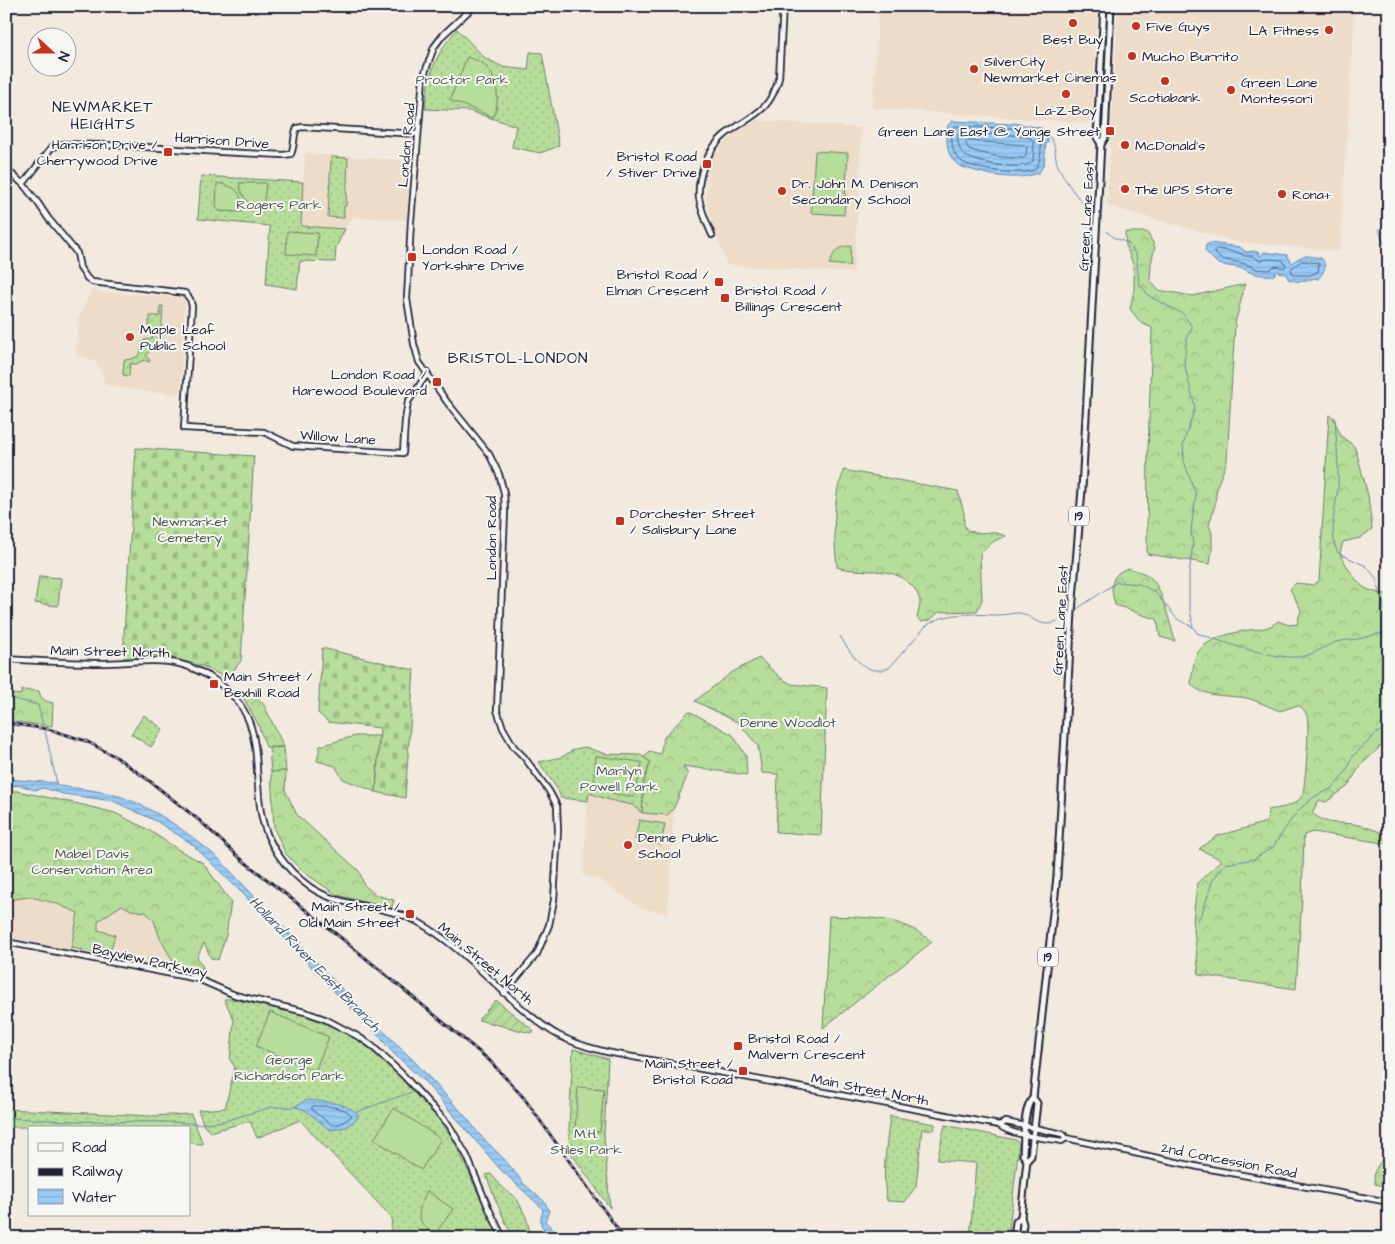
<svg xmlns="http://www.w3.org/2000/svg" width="1395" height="1244" font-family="'Architects Daughter',sans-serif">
<defs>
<pattern id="grass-dots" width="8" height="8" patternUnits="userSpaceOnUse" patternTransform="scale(1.25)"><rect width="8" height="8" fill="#b6dd99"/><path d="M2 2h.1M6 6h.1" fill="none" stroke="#9cbd85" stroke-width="1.8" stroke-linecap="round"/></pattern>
<pattern id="forest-crowns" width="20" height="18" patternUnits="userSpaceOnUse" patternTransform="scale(1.25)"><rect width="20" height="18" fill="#b6dd99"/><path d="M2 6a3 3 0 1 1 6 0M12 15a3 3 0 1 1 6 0" fill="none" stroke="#9cbd85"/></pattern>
<pattern id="cemetery-stones" width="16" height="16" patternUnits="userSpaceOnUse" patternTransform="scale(1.25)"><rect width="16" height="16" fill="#b6dd99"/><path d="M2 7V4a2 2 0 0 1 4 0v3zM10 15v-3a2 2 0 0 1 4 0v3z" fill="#9cbd85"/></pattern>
<pattern id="garden-furrows" width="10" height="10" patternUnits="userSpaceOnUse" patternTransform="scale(1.25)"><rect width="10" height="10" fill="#b6dd99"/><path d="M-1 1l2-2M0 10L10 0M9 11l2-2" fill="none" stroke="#9cbd85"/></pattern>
<pattern id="water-rules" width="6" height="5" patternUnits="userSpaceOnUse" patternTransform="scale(1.25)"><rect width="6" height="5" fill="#98cbf6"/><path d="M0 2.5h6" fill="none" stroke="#83aed4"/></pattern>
</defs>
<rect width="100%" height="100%" fill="#f2eadf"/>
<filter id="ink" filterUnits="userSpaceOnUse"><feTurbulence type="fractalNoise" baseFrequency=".02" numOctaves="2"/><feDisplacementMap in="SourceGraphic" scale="10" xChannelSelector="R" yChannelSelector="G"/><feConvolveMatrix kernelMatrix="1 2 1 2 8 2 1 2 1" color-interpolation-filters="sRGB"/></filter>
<g filter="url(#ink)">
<g fill="#eddcc8">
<polygon points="879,6 1098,6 1091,123 872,108"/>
<polygon points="1118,6 1355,6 1340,251 1237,242 1107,206"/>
<polygon points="756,120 862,128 854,273 727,265 711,220 706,198 708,171 712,159 721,146 734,135"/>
<polygon points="305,153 411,161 408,220 353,217 345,229 301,226"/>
<polygon points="92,290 102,292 185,298 180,394 148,392 105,385 100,369 95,362 87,358 76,356 78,319"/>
<polygon points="588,793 609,800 632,805 642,813 667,815 674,808 668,914 641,908 598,879 583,875"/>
<polygon points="31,897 54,903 78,913 70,951 6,937 6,900"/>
<polygon points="122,905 131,910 146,912 154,921 160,938 176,967 175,970 109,958 115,935 98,930 98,921"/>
</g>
<g fill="url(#grass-dots)" stroke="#6c806a">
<path d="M457,29L485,58L503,67L528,70L530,52L542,53L559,146L540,153L512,147L516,126L469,111L425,109C428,74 434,57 457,29Z"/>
<polygon points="331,157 348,158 346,206 344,206 344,218 328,217"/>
<polygon points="201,176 303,182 301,226 345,229 336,247 335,262 300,261 297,289 266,284 270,226 198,219"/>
<path d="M160,306H163L161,337L156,340L154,347L146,355L150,361L149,362L144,360L136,364H130L129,376L123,375L124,360C135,359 143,356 142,343L144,340L151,339L154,336L149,334V321H150V316H160Z"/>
<polygon points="144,715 163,729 151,747 131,734"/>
<polygon points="284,747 286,771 271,772 269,748"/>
<polygon points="585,747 606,754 640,755 651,761 644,781 642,813 632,805 609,800 589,793 588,801 561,798 558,790 539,762 562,757 575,749"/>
<polygon points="639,820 665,824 661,845 635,839"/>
<polygon points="224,999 233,999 305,1015 344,1032 364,1044 379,1057 406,1082 436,1116 454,1140 479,1195 502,1238 390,1238 392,1218 300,1120 257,1138 250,1121 210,1132 204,1126 198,1110 225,1108 235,1067 230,1060 234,1020"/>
<polygon points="573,1049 608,1059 604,1135 610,1208 568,1149"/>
<polygon points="6,1109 152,1116 191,1114 203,1144 189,1143 189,1128 6,1127"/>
<path d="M890,1116L935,1124L934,1130L922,1129L916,1186L905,1202L887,1201C881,1174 887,1144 890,1116Z"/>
<polygon points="945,1125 1016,1140 1019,1144 1008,1238 970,1238 976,1163 937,1160"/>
<polygon points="491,1174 501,1186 517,1199 526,1217 530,1232 537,1231 541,1238 507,1238 505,1235 511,1234 496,1201 486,1175"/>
</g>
<g fill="url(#forest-crowns)" stroke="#6c806a">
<polygon points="1125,232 1147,232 1155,247 1151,263 1150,280 1158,290 1193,296 1245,284 1235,324 1227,461 1217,486 1215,505 1209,525 1212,533 1212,549 1210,564 1147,554 1148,450 1152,328 1141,323 1130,309 1134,290 1134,267 1126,246"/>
<path d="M1329,415L1333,417L1341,436L1354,446L1357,454L1368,495L1372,529L1360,538L1343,542L1340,553C1344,562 1355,580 1362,586C1368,591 1381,594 1389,594V743L1380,747L1361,765L1347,787L1326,802L1319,800L1312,813C1329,826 1334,822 1354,824C1365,826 1377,831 1389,835V844L1313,832L1304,835L1302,898L1296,989L1199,975L1193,920L1197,883L1222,860L1199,849L1217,836L1267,822L1268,810C1278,808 1296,807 1302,796C1305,791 1310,722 1307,716C1306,712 1303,709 1300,706H1295L1280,711C1269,707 1258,701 1247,698C1230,695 1203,698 1191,684C1192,674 1193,663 1197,654C1204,639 1234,632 1249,630C1260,629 1269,629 1278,621L1289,625L1297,624L1301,610L1290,589L1296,583L1313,585L1319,581Z"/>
<path d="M843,470L958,491L964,513V525L967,530L977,533L993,532L1006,536L994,541L980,554L982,600L977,611L939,612L930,620L921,622L917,618C918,613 920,607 920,602C919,596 916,589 911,585C892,564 861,575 837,567C834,542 833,513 838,488C839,482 843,478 843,470Z"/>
<path d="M1128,568C1136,571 1146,572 1152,579C1162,589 1171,627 1175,641L1160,637L1157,619C1142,616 1130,609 1115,605C1111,588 1108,575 1128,568Z"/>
<polygon points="39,576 61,578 58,606 35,603"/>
<polygon points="759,658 781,678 791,684 827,688 821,835 776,832 778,774 762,773 758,746 739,723 695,701 731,673"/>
<path d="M22,690L39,691C41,700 45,701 53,703L52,726L6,721V693L20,695Z"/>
<polygon points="247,691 253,691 264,705 284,747 266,747 258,724 244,699"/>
<polygon points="689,711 733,735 746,756 747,775 683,766 688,774 674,808 667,815 642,813 644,781 651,762 644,758 649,751 660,754 664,737"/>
<polygon points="355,736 379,736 376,792 343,779 335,766 317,761 320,746"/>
<polygon points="286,771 285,790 297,815 359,871 364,885 376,895 394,900 391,909 337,895 302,871 286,854 274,829 271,772"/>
<polygon points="6,791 17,791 79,804 115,813 147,829 179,850 203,863 231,902 226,935 218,960 211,958 204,943 197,957 204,969 199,968 187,972 176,967 160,938 154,921 146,912 131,910 122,905 98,921 98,930 115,935 109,955 71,948 78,913 55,903 31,897 6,900"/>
<path d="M829,916C868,918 901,915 932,942L823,1028Z"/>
<path d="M1389,1139V1187L1375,1184C1371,1166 1382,1165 1386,1151C1387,1147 1387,1143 1389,1139Z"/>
</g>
<g fill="url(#cemetery-stones)" stroke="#6c806a">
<polygon points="136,448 254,456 241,661 227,678 202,666 172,658 124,658 124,633"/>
<polygon points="322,648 414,670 405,798 376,792 380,728 328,722 318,713"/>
</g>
<polygon fill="url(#garden-furrows)" stroke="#6c806a" points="496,1000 534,1031 531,1033 478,1020"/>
<g fill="#b6dd99" stroke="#6c806a">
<path d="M467,57C471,59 478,60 482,63C498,76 501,100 493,117L450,100Z"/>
<polygon points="815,151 848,153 844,215 811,213"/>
<path d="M217,183C238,187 242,192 241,212L219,211L216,207Z"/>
<path d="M239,183H266L263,209C249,206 241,196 239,183Z"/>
<polygon points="287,231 318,233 316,256 286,254"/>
<path d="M851,246L850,266L829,264C835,251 835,247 851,246Z"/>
<path d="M596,756L641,762L642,764L634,797C615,794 606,794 594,779Z"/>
<polygon points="270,1012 329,1037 315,1071 256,1046"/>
<polygon points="578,1087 604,1089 600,1132 575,1130"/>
<polygon points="394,1108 441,1139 421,1170 374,1139"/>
<path d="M427,1191L453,1209L435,1234C414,1221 417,1212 427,1191Z"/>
</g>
<g fill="url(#water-rules)" stroke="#6987ab">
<path d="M953,121L1010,124L1014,123L1041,128L1042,134L1048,137V143H1046L1044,164L1039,173C1016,181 991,176 969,169C966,168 960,167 958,165C945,155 946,138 948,125Z"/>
<path d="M1210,243L1240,247L1246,252L1253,251L1260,253L1259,255L1261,256L1264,252L1287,255L1292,263C1303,253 1307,256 1321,258C1328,265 1324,273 1318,279L1314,278C1307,283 1296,282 1288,279L1287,275L1276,271L1274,275C1266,276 1250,275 1245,269L1218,264L1205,251L1206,245Z"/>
<path d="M6,779L56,783L59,786C75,788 92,790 108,793C147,802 191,834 220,860L353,1001L415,1062L467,1118L479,1134L506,1161L525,1185L545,1202L549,1211L545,1221L561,1238L549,1236C541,1225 538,1224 543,1211L542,1208L500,1169L424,1081L394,1054L383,1041L331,988L246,897L192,844L156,821L113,801L63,794L44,788L35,790L23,786L6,785Z"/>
<path d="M307,1100C327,1102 344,1101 359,1115C352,1126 343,1129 330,1130L305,1110L296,1107L297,1105Z"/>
</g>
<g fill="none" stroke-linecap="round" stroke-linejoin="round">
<g stroke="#516686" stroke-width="1">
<path d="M955,126L1013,128L1036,132C1037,135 1041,139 1041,142C1042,148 1040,163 1036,168C1026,178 971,169 961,161C951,153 951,139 952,128Z"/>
<path d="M960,133L1012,135L1031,138L1034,143L1033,161C1025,172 976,163 966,156C959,152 957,141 958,135Z"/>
<path d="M969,141L1025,145L1027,147L1026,156L1024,158C1004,158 988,156 969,149L966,144Z"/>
<polygon points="1217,249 1237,252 1245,256 1253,256 1260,261 1267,259 1283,260 1286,266 1284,268 1275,266 1269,270 1256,269 1246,264 1221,259 1214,252"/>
<polygon points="1302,261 1319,263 1318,272 1309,275 1293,275 1291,269"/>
<path d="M314,1106C325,1106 346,1106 352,1116L340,1124L332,1125L312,1110V1107Z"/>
</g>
<g stroke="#6987ab" stroke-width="1">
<path d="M1047,134C1058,144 1053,153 1058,166C1068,185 1075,195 1089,210"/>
<polyline points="1379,229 1382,239 1389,250"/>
<path d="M1107,232L1115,238L1128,243L1136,254L1139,283L1149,296L1183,314L1192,327L1187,337L1184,363L1195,407L1183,445L1184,461L1196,495L1191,530L1193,543L1189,575V604L1193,627L1197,633C1222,642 1279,662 1305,656C1317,653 1326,645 1336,642C1345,640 1354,640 1363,638C1372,636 1379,632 1389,633"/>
<path d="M1335,417C1336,440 1339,464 1338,487C1336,508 1328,533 1338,553L1366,566L1376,578L1386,613L1389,616"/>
<polyline points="1077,609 1117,582 1139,584 1155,592 1177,619 1193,627"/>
<path d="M840,636C850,653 865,678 889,668L925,627C945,610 975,615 999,615C1006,615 1012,613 1019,613C1027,614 1032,620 1039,622C1043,624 1047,624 1051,624L1066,616"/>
<polyline points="6,697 38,705 43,725"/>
<polyline points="45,731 56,779 56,783"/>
<polyline points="1197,921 1202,913 1213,880 1225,864 1254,859 1273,847 1291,820 1301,808 1315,796 1331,789 1339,781 1347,770 1352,757 1377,733 1385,728 1389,729"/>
<polyline points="1386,937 1389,935"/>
<polyline points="356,1112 412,1092"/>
<polyline points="6,1118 73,1121 173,1122 198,1124 224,1121 272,1107 298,1107"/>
</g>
<defs>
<g id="secondary">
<polyline points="474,6 443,35 434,47 423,78 411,221 407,299 414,344 419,362 447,402 489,454 499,474 504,493 505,511 497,710 503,728 514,747 524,757 549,791 557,806 558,830 554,900 549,925 537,954 504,993"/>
<polyline points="6,169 23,184 38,203 48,218 77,253 80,268 87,278 92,282 185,293 190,299 192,306 184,428 264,432 293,446 403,453 405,421 408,402 427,374"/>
<path d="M23,184L52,147L64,144L131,146L221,152L283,155L291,154C295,145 293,136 297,128L303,127L417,134"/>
<path d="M712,235C707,223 701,211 699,198C697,176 708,148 726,134C752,115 770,112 779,78L783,6"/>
<path d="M6,659C38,661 70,663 102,663C128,663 155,658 180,664C193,667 202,672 213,679C267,715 252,759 261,813C266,843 286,870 310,887C342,909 384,904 418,922C458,944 490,981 524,1010C535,1019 546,1029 558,1035C585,1049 615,1054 645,1059C674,1064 704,1069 734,1075C822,1091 911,1109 999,1125C1012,1136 1045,1138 1062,1141L1066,1138"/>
<polyline points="6,942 198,979 235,995 305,1012 325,1019 359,1037 371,1045 402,1074 449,1125 467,1156 488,1207 503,1238"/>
<polyline points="999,1125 1006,1122 1063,1134 1066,1138 1199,1167 1389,1202"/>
</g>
<g id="primary">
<polyline points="1101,144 1097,137 1104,6"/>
<path d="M1027,1160L1023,1155C1024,1141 1023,1107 1033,1098L1057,876L1072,612L1082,489L1101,144L1105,138L1111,6"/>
<polyline points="1014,1238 1016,1222 1021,1217"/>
<polyline points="1021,1238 1023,1224 1021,1217 1027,1160 1031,1156 1037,1103 1033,1098"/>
</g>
</defs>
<use href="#secondary" stroke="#22223b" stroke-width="8"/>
<use href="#primary" stroke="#22223b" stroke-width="9"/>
<use href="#secondary" stroke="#f6f6f2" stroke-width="4.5"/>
<use href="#primary" stroke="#f6f6f2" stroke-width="5"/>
<defs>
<polyline id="rail" points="6,723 48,729 86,741 116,757 147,779 200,821 241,859 340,937 489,1060 524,1098 624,1238"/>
</defs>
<use href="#rail" stroke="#22223b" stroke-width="3"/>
<use href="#rail" stroke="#f6f6f2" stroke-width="1" stroke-dasharray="4" stroke-linecap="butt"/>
</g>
</g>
<g fill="#c8321e" stroke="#f6f6f2" stroke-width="2">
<circle cx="1073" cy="23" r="5"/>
<circle cx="1136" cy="26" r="5"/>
<circle cx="1329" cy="30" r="5"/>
<circle cx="1132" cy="56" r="5"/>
<circle cx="974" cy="69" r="5"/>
<circle cx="1165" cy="81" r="5"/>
<circle cx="1231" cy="90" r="5"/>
<circle cx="1066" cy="94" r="5"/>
<rect x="1105" y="126" width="10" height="10" rx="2.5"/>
<circle cx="1125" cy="145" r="5"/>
<rect x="163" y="147" width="10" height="10" rx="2.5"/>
<rect x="702" y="159" width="10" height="10" rx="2.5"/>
<circle cx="1125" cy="189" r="5"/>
<circle cx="782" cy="191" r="5"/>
<circle cx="1282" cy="194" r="5"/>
<rect x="407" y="252" width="10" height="10" rx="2.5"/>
<rect x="714" y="277" width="10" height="10" rx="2.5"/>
<rect x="720" y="293" width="10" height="10" rx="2.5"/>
<circle cx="130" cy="337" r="5"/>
<rect x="432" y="377" width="10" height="10" rx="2.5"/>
<rect x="615" y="516" width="10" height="10" rx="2.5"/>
<rect x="209" y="679" width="10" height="10" rx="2.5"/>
<circle cx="628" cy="845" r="5"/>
<rect x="405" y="909" width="10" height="10" rx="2.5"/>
<rect x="733" y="1041" width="10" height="10" rx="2.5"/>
<rect x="738" y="1066" width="10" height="10" rx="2.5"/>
</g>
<g text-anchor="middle" stroke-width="4" stroke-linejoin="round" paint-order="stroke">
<g fill="#f6f6f2" stroke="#626272" stroke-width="1">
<rect x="1069" y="506.5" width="20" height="19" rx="4"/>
<rect x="1038" y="947.5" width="20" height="19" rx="4"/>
</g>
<g font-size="12" font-weight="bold" fill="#22223b">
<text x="1079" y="520">19</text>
<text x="1048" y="961">19</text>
</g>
<g font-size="14" fill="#22223b" stroke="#f6f6f2" text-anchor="start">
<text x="1146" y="31">Five Guys</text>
<text x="1319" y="35" text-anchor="end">LA Fitness</text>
<text x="1073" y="44" text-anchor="middle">Best Buy</text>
<text x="1142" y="61">Mucho Burrito</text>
<text x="984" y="66">SilverCity<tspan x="984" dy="16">Newmarket Cinemas</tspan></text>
<text x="1241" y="87">Green Lane<tspan x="1241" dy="16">Montessori</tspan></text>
<text x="1165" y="102" text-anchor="middle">Scotiabank</text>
<text x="1066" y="115" text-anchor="middle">La-Z-Boy</text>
<text x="1100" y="136" text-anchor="end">Green Lane East @ Yonge Street</text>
<text x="158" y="149" text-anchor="end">Harrison Drive /<tspan x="158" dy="16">Cherrywood Drive</tspan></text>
<text x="1135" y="150">McDonald's</text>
<text x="697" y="161" text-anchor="end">Bristol Road<tspan x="697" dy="16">/ Stiver Drive</tspan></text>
<text x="792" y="188">Dr. John M. Denison<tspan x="792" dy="16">Secondary School</tspan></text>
<text x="1135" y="194">The UPS Store</text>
<text x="1292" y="199">Rona+</text>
<text x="422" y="254">London Road /<tspan x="422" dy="16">Yorkshire Drive</tspan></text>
<text x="709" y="279" text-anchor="end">Bristol Road /<tspan x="709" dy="16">Elman Crescent</tspan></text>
<text x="735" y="295">Bristol Road /<tspan x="735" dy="16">Billings Crescent</tspan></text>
<text x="140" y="334">Maple Leaf<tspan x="140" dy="16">Public School</tspan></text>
<text x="427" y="379" text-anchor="end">London Road /<tspan x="427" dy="16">Harewood Boulevard</tspan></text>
<text x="630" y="518">Dorchester Street<tspan x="630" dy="16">/ Salisbury Lane</tspan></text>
<text x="224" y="681">Main Street /<tspan x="224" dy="16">Bexhill Road</tspan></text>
<text x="638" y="842">Denne Public<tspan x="638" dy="16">School</tspan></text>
<text x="400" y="911" text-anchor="end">Main Street /<tspan x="400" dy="16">Old Main Street</tspan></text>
<text x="748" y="1043">Bristol Road /<tspan x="748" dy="16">Malvern Crescent</tspan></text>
<text x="733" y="1068" text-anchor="end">Main Street /<tspan x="733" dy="16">Bristol Road</tspan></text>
</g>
<g font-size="14" fill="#4e5a57" stroke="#f6f6f2">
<text x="462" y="84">Proctor Park</text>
<text x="279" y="209">Rogers Park</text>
<text x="190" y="526">Newmarket<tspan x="190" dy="16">Cemetery</tspan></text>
<text x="788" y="727">Denne Woodlot</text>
<text x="619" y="775">Marilyn<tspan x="619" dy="16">Powell Park</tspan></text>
<text x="92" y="858">Mabel Davis<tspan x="92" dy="16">Conservation Area</tspan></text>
<text x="289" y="1064">George<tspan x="289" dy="16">Richardson Park</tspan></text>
<text x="586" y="1138">M.H.<tspan x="586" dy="16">Stiles Park</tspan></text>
</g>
<g font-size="14" fill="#22223b" stroke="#f6f6f2">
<text transform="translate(222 140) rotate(4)" y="5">Harrison Drive</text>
<text transform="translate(406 145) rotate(-85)" y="5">London Road</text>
<text transform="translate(1086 216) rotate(-87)" y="5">Green Lane East</text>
<text transform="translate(338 437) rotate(4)" y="5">Willow Lane</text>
<text transform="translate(491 538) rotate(-90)" y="5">London Road</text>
<text transform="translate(1060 620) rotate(-87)" y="5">Green Lane East</text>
<text transform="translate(110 651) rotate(1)" y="5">Main Street North</text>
<text transform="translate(150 960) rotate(12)" y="5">Bayview Parkway</text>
<text transform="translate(486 963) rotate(40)" y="5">Main Street North</text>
<text transform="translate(870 1089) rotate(11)" y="5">Main Street North</text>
<text transform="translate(1229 1160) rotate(11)" y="5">2nd Concession Road</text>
</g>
<g font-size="15" letter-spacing="1" fill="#22223b" stroke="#f6f6f2">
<text x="103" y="112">NEWMARKET<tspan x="103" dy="17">HEIGHTS</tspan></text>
<text x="518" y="363">BRISTOL-LONDON</text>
</g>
<g font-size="15" font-style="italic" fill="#455573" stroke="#f6f6f2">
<text transform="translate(315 964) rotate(46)" y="5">Holland River East Branch</text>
</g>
</g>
<rect width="1395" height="1244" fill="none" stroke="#f6f6f2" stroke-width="25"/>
<rect x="12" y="12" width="1370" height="1219" fill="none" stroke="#22223b" stroke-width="2" filter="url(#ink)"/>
<rect x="28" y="1126" width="162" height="90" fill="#f6f6f2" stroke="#a1a1a9"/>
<rect x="38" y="1143" width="25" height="8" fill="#f6f6f2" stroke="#a1a1a9"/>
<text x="72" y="1152" font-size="15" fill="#22223b">Road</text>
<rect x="38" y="1168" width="25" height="8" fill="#22223b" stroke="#a1a1a9"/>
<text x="72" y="1176" font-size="15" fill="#22223b">Railway</text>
<rect x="38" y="1189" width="25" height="15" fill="url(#water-rules)" stroke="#a1a1a9"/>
<text x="72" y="1202" font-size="15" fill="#22223b">Water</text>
<g transform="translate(52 52) rotate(111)"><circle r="24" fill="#f6f6f2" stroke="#a1a1a9"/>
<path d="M0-4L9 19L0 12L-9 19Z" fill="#c8321e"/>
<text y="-8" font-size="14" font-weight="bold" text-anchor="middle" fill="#22223b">N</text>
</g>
</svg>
